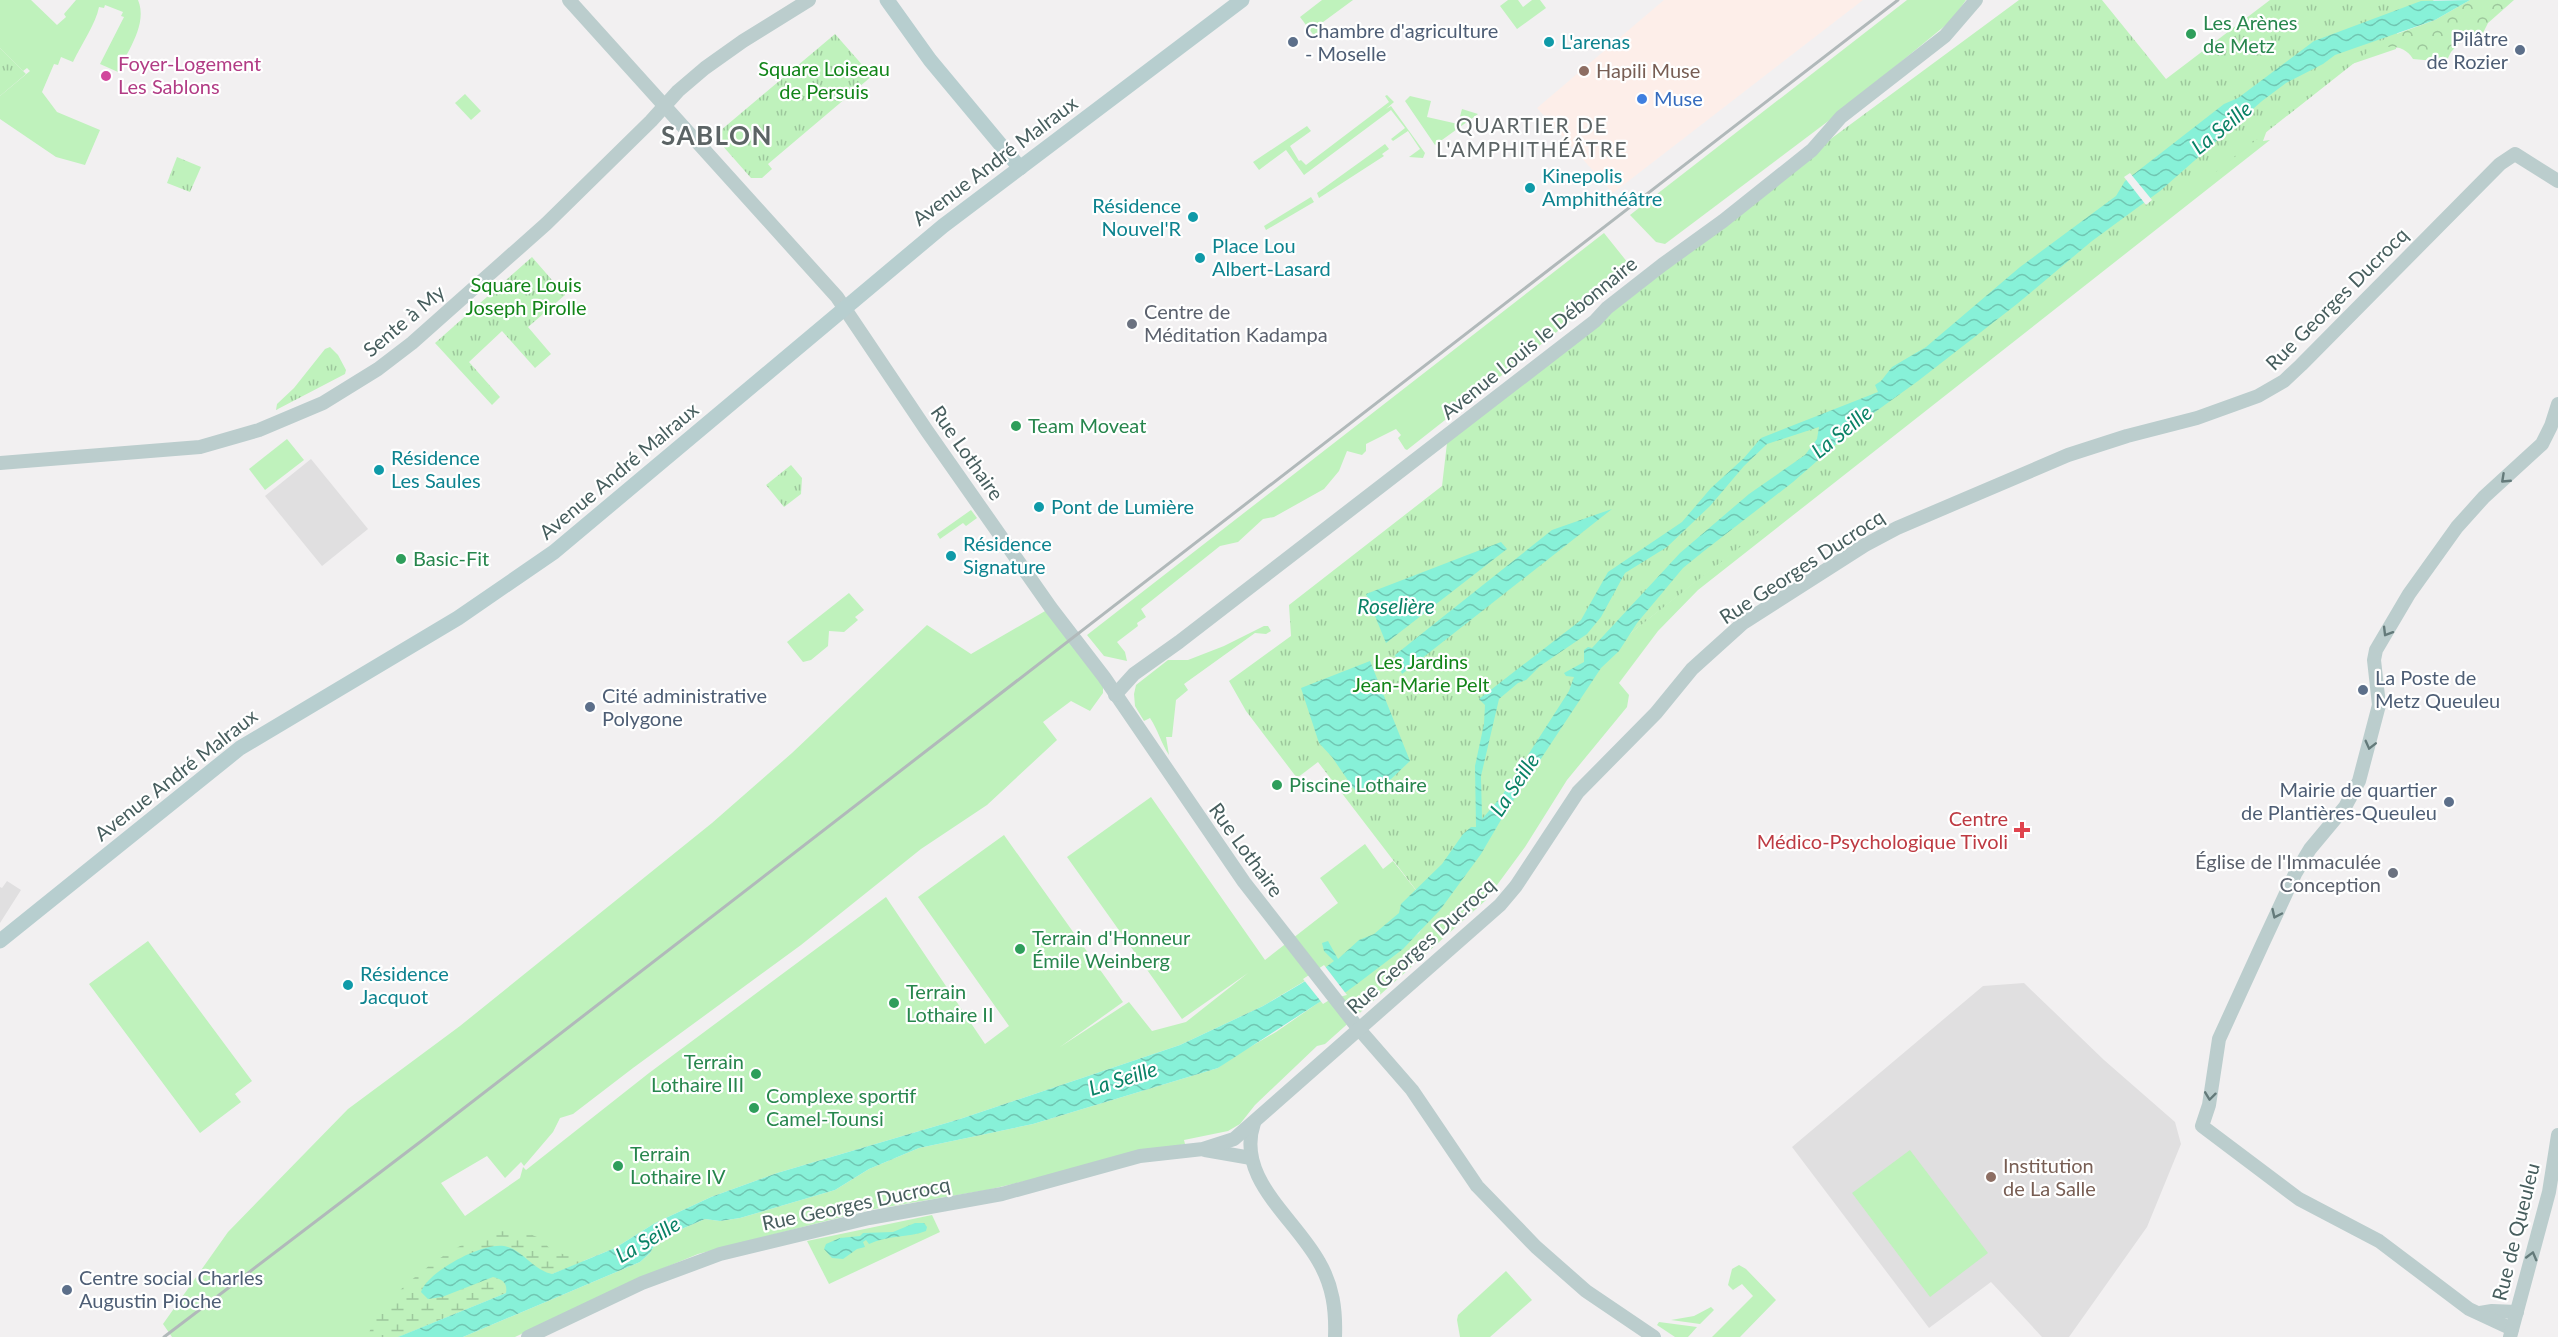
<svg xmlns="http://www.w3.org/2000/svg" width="2558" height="1337" font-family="Lato,sans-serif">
<defs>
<pattern id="forest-crowns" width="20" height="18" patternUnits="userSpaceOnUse" patternTransform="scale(1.5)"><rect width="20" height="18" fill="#bff2bc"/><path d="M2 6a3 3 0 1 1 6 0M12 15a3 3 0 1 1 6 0" fill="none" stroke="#9dc79c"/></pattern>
<pattern id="wetland-marsh" width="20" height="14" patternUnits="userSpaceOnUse" patternTransform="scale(1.5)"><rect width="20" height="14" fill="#bff2bc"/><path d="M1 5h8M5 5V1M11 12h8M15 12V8" fill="none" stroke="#9dc79c"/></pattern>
<pattern id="park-tufts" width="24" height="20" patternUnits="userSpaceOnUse" patternTransform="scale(1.5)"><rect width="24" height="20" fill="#bff2bc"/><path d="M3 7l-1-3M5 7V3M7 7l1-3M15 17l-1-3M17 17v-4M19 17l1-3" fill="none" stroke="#9dc79c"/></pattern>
<pattern id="water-waves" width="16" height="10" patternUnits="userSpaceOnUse" patternTransform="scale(1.5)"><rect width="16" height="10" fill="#87f1d8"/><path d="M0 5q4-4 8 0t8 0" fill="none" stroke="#70c6b2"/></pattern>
</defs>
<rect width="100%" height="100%" fill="#f2f0f1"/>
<polygon fill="#fdeee9" points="1664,0 1863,0 1613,193 1537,108"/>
<g fill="#e0dfe0">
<polygon points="311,459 368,529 322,566 265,496"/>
<polygon points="7,881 21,890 0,923 0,887 2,888"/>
<polygon points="2024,983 2104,1060 2175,1122 2181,1144 2147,1227 2069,1337 2042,1337 1991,1282 1929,1328 1792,1147 1983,986"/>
</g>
<g fill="#bff2bc">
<path d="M0,0H31L57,25L66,17L64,14L76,0H138C148,24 128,50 118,72L100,64L124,17L121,16L123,12L105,5L104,8L99,7C96,23 82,43 73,62L61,57L58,65L54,64L42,92L57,112L100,130L85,165L56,157L0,119V96L30,71L27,68L23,71L0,48Z"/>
<polygon points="1322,0 1353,0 1319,25 1316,24 1321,33 1315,37 1300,17"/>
<polygon points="1508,0 1518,0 1523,7 1532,0 1540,0 1546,8 1517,29 1500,6"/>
<polygon points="1907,0 1966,0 1952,20 1835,116 1665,244 1656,242 1630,215"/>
<polygon points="2398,23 2396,49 2346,66 2267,130 2263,141 2270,140 1698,590 1658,631 1619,683 1629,695 1627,707 1567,780 1525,847 1486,900 1325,1044 1317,1046 1255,1105 1240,1124 1228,1131 1184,1140 1185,1144 987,1190 869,1210 698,1254 635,1280 515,1337 463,1337 640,1262 650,1253 658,1239 705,1219 720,1221 740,1218 835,1190 869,1169 919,1148 1033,1124 1218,1068 1231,1058 1276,1032 1419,933 1608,651"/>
<polygon points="465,94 481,111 471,120 455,103"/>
<polygon points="1387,95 1394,102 1386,109 1391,106 1425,153 1423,158 1409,157 1420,149 1408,131 1393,141 1391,139 1405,128 1391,110 1304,175 1286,150 1259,170 1253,162 1307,126 1311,131 1290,146 1299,161 1301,160 1306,165 1389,102 1385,96"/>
<polygon points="1410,96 1431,101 1427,117 1458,124 1462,109 1478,114 1435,145 1405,101"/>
<polygon points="1385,144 1389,149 1382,154 1384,156 1319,198 1317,193"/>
<polygon points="1311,197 1314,202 1266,230 1264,226"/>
<polygon points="1604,233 1632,268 1630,273 1619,283 1407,450 1405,449 1398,438 1401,435 1396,429 1366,444 1366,451 1362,455 1347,451 1339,471 1324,489 1274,517 1263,519 1238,542 1220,546 1141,609 1146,617 1137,623 1138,626 1117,642 1125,652 1127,661 1104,656 1087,635"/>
<polygon points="287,439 304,460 265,490 249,469"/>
<polygon points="971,510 977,518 966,526 963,523 940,539 937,534"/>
<polygon points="849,593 864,610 855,617 858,620 844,632 829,631 828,646 811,660 803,662 787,642"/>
<polygon points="1052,607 1103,681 1103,693 1090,711 1071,701 1043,722 1057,740 987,805 921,849 801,945 633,1068 573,1114 560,1118 553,1132 524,1166 521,1162 505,1178 487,1156 441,1183 465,1216 520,1178 523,1167 526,1170 649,1073 886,897 985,1044 1009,1026 918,897 1004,835 1123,1002 1060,1047 1129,1002 1152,1031 1186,1022 1248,973 1182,1019 1067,857 1151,797 1265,960 1338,903 1320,878 1365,844 1383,869 1393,861 1429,907 1263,1006 1180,1045 960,1119 777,1173 711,1197 655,1223 615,1248 398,1337 172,1337 163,1324 228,1232 348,1109 460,1026 712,823 792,753 927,625 971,654"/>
<path d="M1264,626H1268L1271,631L1266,634L1255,633L1184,684L1188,690L1176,700L1172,737H1166L1169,755C1161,743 1158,730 1150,718L1144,721L1135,706L1134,694L1136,685L1168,660H1188L1224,646Z"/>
<polygon points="148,941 252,1081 235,1094 241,1102 200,1133 89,984"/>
<polygon points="1910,1150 1988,1253 1930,1297 1852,1193"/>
<polygon points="932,1215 940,1232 829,1284 807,1241"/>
<polygon points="1739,1265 1746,1269 1776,1300 1740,1337 1712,1337 1753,1296 1742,1284 1733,1290 1728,1285 1732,1269"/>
<polygon points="1506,1271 1532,1300 1490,1337 1460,1337 1457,1320 1458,1315"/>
<polygon points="1711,1307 1714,1310 1700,1324 1671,1320 1694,1316"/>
<polygon points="1659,1322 1697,1327 1688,1337 1675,1337 1657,1325"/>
</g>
<path fill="url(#forest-crowns)" d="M2470,0H2514L2488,23L2477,45L2467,43L2464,38L2451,52L2446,62L2413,59C2402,41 2380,46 2365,55L2372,43L2435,20Z"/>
<path fill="url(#wetland-marsh)" d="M498,1231L527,1233L537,1237L553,1251L585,1261L552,1274L537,1269L516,1252L434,1299L493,1277C502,1279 508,1283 506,1293L398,1337H367C371,1329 374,1319 380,1312C404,1281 459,1239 498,1231Z"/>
<g fill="url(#park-tufts)">
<polygon points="2019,0 2102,0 2166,79 2270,0 2434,0 1608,651 1536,744 1429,907 1318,762 1297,778 1246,711 1229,681 1291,636 1289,605 1442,486 1447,443 1832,138"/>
<polygon points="835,34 872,76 768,164 772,169 762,178 751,178 714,136"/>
<polygon points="0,48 26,74 0,96"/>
<polygon points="177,157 201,167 190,192 167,183"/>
<polygon points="532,257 565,295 528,327 551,354 535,368 502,331 469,362 500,397 492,405 435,343"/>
<polygon points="330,347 338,355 346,370 345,374 276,410 277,404 294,388 325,349"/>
<polygon points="791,465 802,478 801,494 784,507 766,485"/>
</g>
<g fill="url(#water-waves)" fill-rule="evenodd">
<path d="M2470,0L2435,20L2335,55L2323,64L2286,83L2262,101L2160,191L2092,241L2017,304L1918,381L1864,420L1793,482L1704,551L1683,568L1637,623L1619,651L1601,668L1505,813L1481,854L1440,910L1403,949L1357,984L1346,992L1329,996L1218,1068L1033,1124L919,1148L869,1169L835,1190L740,1218L720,1221L705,1219L658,1239L650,1253L640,1262L463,1337H398L506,1293C508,1283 502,1279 493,1277L442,1297L428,1299L421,1292C427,1272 482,1242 504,1246C522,1249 533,1270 552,1274L615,1248L655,1223L711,1197L777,1173L960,1119L1180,1045L1263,1006L1314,976L1334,961L1324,951L1322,943L1328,941L1338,959L1359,940L1374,934L1399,913L1401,904L1442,864L1463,834L1471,827H1476L1475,766L1484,724L1485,705L1479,699L1581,620L1608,572L1682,522L1711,488L1744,458L1761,438L1878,392L1875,385L1881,381L1892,367L1926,347L2020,267L2116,196L2125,181L2224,104L2238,98L2314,41L2421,1ZM1819,427L1817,439L1805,455L1749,494L1680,553L1592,648L1588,647L1584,650V662L1564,673L1566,676L1574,677L1569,691L1501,797L1482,819L1481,776L1499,699L1518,683L1526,680L1540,666L1587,634L1601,617L1625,573L1667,547L1710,506L1744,466L1767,444Z"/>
<polygon points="1612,509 1402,674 1395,655 1552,530"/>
<polygon points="1501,542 1507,549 1386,643 1366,594"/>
<polygon points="1370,661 1410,761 1390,780 1356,792 1332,757 1319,743 1301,688"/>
<path d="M915,1223H924L927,1227L926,1231C908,1238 887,1235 869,1244L866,1240L863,1242L865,1247L857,1249L843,1259L832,1258L824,1249L826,1244L840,1238L860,1236L863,1233L893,1232Z"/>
</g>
<g fill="#f2f0f1">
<polygon points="2130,173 2152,200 2146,205 2124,177"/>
<polygon points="1324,965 1347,995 1331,999 1323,1004 1303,979"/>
</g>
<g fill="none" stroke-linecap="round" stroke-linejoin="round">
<g stroke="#bbcdcd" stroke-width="14">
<polyline points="569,0 837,297 927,431 1051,608 1104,677 1244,882 1358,1028 1412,1090 1477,1186 1536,1247 1586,1291 1654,1337"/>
<polyline points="0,463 200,447 259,430 323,403 378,369 412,343 546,224 651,121 678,91 705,68 743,41 809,0"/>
<polyline points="1115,695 1134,674 1179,642 1595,321 1607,308 1662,265 1723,221 1812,150 1841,117 1945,36 1976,0"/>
<path d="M1254,1123C1235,1178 1295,1218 1319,1262C1333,1286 1336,1310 1335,1337"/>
<polyline points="1205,1150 1251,1158"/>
<polyline points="2480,1313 2492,1311 2517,1312"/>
<polyline points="2512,1329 2469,1309 2379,1241 2299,1199 2202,1126 2209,1105 2219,1039 2262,945 2295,874 2310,849 2345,807 2359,781 2379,705 2374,660 2376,650 2409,594 2457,527 2484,497 2542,444 2551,426 2558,404"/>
<polyline points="528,1337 642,1283 720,1254 869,1218 1002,1194 1140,1156 1203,1149 1234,1139 1500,905 1516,886 1578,792 1656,713 1692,669 1743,623 1865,545 1897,528 2068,455 2127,436 2197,418 2258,396 2284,381 2301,365 2500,164 2515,154 2558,181"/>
<polyline points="2510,1337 2549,1192 2558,1135"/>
</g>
<g stroke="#b7cecf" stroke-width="15">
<polyline points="887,0 930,60 1020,168"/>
<polyline points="0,941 240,748 458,618 554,552 943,226 1242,0"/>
</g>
<polyline stroke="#b1b9ba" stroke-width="3" points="164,1337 424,1139 1898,0"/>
</g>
<defs><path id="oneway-chevron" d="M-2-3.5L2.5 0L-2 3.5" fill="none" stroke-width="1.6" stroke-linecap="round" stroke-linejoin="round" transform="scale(1.5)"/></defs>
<g stroke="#647a7a">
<use href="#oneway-chevron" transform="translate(2505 479) rotate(137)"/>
<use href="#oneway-chevron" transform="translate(2387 632) rotate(121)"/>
<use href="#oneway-chevron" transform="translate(2370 745) rotate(104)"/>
<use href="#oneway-chevron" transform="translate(2276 914) rotate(115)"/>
<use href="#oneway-chevron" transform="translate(2210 1096) rotate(97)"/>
<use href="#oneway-chevron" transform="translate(2532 1256) rotate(-75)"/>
</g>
<g fill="#2e9e5b" stroke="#fff" stroke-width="2">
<circle cx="2191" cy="34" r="6"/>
<circle cx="1016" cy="426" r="6"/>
<circle cx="401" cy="559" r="6"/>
<circle cx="1277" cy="785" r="6"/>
<circle cx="1020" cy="949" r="6"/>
<circle cx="894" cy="1003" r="6"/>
<circle cx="756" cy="1074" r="6"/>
<circle cx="754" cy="1108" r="6"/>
<circle cx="618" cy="1166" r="6"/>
</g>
<g fill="#5c6f8a" stroke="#fff" stroke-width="2">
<circle cx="1293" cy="42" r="6"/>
<circle cx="2520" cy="50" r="6"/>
<circle cx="2363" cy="690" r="6"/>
<circle cx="590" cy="707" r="6"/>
<circle cx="2449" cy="802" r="6"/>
<circle cx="67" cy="1290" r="6"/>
</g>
<g fill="#0f9aa8" stroke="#fff" stroke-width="2">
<circle cx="1549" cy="42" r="6"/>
<circle cx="1530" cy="188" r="6"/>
<circle cx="1193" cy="217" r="6"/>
<circle cx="1200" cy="258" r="6"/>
<circle cx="379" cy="470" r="6"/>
<circle cx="1039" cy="507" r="6"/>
<circle cx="951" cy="556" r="6"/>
<circle cx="348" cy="985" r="6"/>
</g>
<g fill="#8d6e63" stroke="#fff" stroke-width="2">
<circle cx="1584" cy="71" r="6"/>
<circle cx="1991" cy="1177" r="6"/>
</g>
<circle fill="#d1479c" stroke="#fff" stroke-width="2" cx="106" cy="76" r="6"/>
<circle fill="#3f7fe0" stroke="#fff" stroke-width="2" cx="1642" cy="99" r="6"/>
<g fill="#6b7280" stroke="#fff" stroke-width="2">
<circle cx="1132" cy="324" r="6"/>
<circle cx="2393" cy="873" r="6"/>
</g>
<path fill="#e0444e" stroke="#fff" stroke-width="2" d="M2019 821h6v6h6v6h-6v6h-6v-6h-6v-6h6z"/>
<g text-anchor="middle" stroke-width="4.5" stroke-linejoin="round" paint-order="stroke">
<g font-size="20" fill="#27864d" stroke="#fff" text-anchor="start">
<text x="2203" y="30">Les Arènes<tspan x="2203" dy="23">de Metz</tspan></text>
<text x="1028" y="433">Team Moveat</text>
<text x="413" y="566">Basic-Fit</text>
<text x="1289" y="792">Piscine Lothaire</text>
<text x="1032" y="945">Terrain d'Honneur<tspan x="1032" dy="23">Émile Weinberg</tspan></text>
<text x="906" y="999">Terrain<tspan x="906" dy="23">Lothaire II</tspan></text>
<text x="744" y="1069" text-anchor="end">Terrain<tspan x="744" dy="23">Lothaire III</tspan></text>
<text x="766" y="1103">Complexe sportif<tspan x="766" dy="23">Camel-Tounsi</tspan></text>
<text x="630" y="1161">Terrain<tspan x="630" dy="23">Lothaire IV</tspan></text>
</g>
<g font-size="20" fill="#4e5e75" stroke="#fff" text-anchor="start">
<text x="1305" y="38">Chambre d'agriculture<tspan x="1305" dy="23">- Moselle</tspan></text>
<text x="2508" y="46" text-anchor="end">Pilâtre<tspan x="2508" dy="23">de Rozier</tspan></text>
<text x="2375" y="685">La Poste de<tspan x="2375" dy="23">Metz Queuleu</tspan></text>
<text x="602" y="703">Cité administrative<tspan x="602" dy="23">Polygone</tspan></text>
<text x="2437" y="797" text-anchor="end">Mairie de quartier<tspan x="2437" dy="23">de Plantières-Queuleu</tspan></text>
<text x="79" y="1285">Centre social Charles<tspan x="79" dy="23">Augustin Pioche</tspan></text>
</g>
<g font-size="20" fill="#0d838f" stroke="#fff" text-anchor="start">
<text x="1561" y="49">L'arenas</text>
<text x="1542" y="183">Kinepolis<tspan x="1542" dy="23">Amphithéâtre</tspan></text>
<text x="1181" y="213" text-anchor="end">Résidence<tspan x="1181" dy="23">Nouvel'R</tspan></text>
<text x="1212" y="253">Place Lou<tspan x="1212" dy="23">Albert-Lasard</tspan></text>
<text x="391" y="465">Résidence<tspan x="391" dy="23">Les Saules</tspan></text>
<text x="1051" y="514">Pont de Lumière</text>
<text x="963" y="551">Résidence<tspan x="963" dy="23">Signature</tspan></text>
<text x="360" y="981">Résidence<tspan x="360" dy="23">Jacquot</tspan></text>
</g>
<g font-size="20" fill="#b23c85" stroke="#fff" text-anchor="start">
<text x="118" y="71">Foyer-Logement<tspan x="118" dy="23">Les Sablons</tspan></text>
</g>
<g font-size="20" fill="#128519" stroke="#fff">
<text x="824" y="76">Square Loiseau<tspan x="824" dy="23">de Persuis</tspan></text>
<text x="526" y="292">Square Louis<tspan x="526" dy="23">Joseph Pirolle</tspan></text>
<text x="1421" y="669">Les Jardins<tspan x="1421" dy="23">Jean-Marie Pelt</tspan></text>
</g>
<g font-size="20" fill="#785e54" stroke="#fff" text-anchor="start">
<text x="1596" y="78">Hapili Muse</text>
<text x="2003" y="1173">Institution<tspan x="2003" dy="23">de La Salle</tspan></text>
</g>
<g font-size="20" fill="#366cbe" stroke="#fff" text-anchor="start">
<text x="1654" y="106">Muse</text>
</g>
<g font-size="20" fill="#475e5e" stroke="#fff">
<text transform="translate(995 161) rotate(-37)" y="7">Avenue André Malraux</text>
<text transform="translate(2337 299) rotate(-45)" y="7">Rue Georges Ducrocq</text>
<text transform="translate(404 321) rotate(-40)" y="7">Sente à My</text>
<text transform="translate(1539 338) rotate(-39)" y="7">Avenue Louis le Débonnaire</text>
<text transform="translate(967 453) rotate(55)" y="7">Rue Lothaire</text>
<text transform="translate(619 471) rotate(-40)" y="7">Avenue André Malraux</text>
<text transform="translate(1802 567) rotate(-33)" y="7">Rue Georges Ducrocq</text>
<text transform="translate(176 775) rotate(-38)" y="7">Avenue André Malraux</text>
<text transform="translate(1246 850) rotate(54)" y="7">Rue Lothaire</text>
<text transform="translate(1421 946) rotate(-42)" y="7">Rue Georges Ducrocq</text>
<text transform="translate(856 1204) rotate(-12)" y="7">Rue Georges Ducrocq</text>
<text transform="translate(2516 1232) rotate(-76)" y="7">Rue de Queuleu</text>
</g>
<g font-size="20" fill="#5b616d" stroke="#fff" text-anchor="start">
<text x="1144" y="319">Centre de<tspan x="1144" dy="23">Méditation Kadampa</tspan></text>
<text x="2381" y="869" text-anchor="end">Église de l'Immaculée<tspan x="2381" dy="23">Conception</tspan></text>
</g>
<g font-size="20" fill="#be3a42" stroke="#fff" text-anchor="end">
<text x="2008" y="826">Centre<tspan x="2008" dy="23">Médico-Psychologique Tivoli</tspan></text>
</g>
<g font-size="21" letter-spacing="1.5" fill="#5c6465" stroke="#fff">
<text x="1532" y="133">QUARTIER DE<tspan x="1532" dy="24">L'AMPHITHÉÂTRE</tspan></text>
</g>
<g font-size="21" font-style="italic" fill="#098266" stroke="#fff">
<text transform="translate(2222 128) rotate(-39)" y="7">La Seille</text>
<text transform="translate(1842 432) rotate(-39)" y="7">La Seille</text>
<text x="1396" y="614">Roselière</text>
<text transform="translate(1515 785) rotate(-56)" y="7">La Seille</text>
<text transform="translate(1123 1079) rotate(-17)" y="7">La Seille</text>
<text transform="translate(648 1240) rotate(-30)" y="7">La Seille</text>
</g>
<g font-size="26" font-weight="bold" letter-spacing="1.5" fill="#5c6465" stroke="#fff">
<text x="717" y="145">SABLON</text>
</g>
</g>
</svg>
